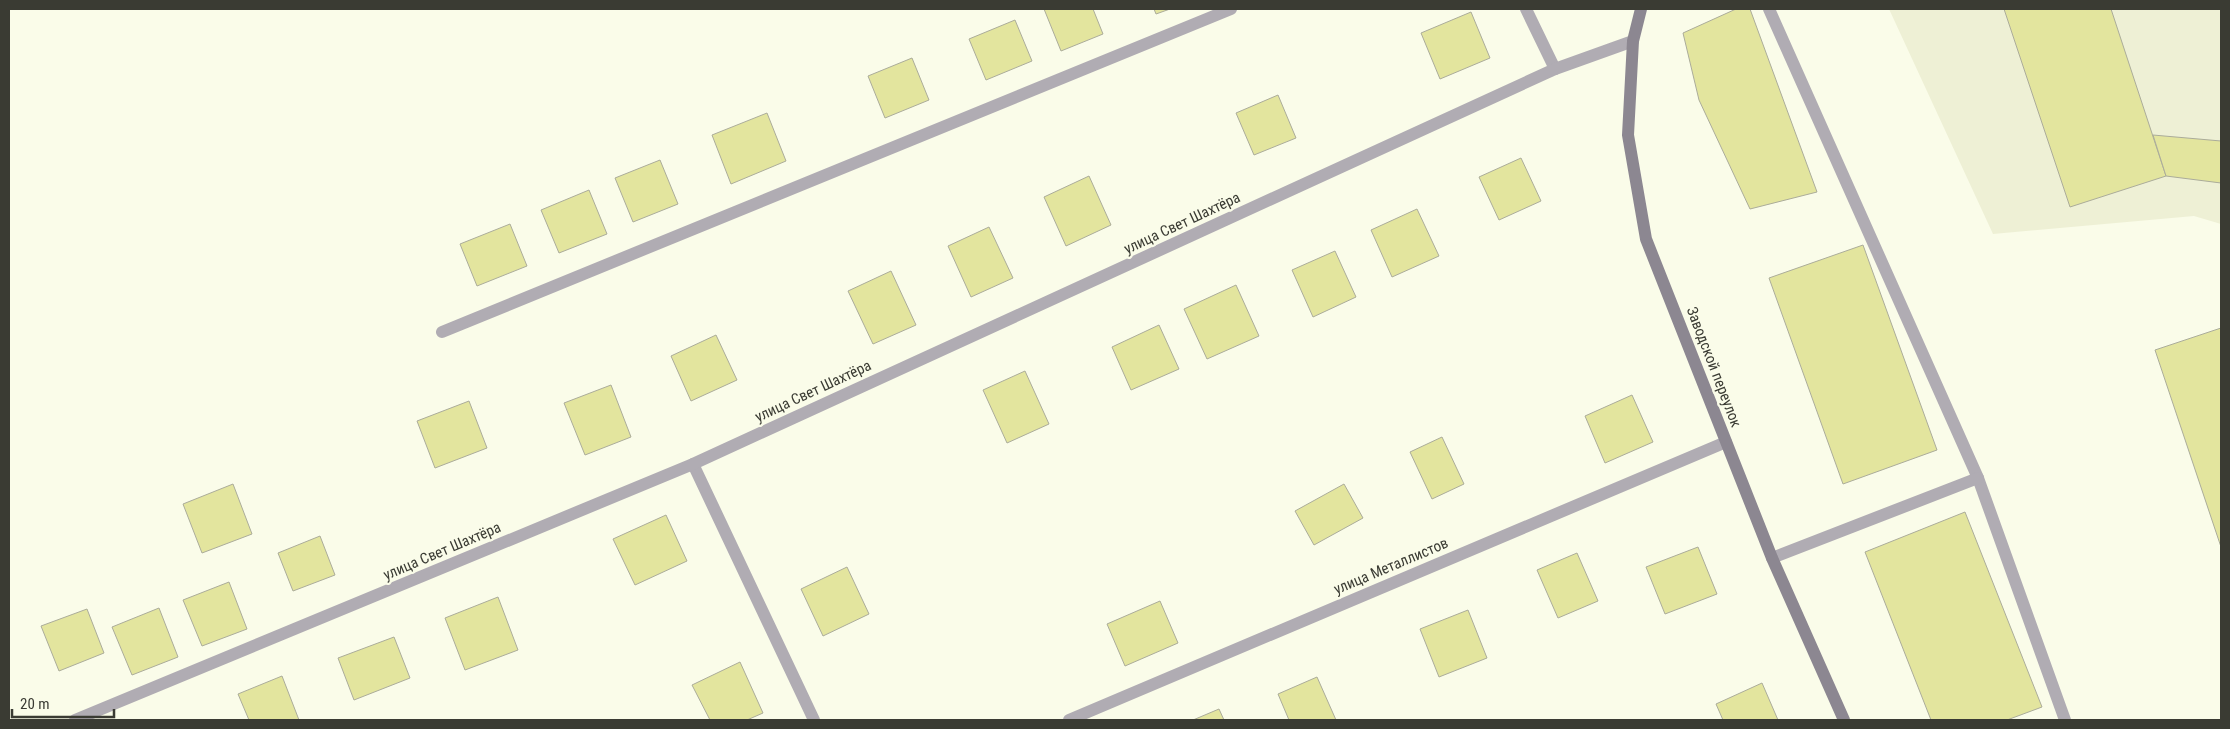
<svg xmlns="http://www.w3.org/2000/svg" width="2230" height="729" font-family="'Roboto Condensed',sans-serif">
<rect width="100%" height="100%" fill="#fafce9"/>
<polygon fill="#eef0d5" points="1889,9 2221,9 2221,224 2194,216 1993,234"/>
<g fill="#e3e59e" stroke="#abac9a">
<polygon points="1044,9 1093,9 1103,34 1061,51"/>
<polygon points="1154,9 1170,9 1156,14"/>
<polygon points="1736,9 1750,9 1817,192 1750,209 1699,100 1683,33"/>
<polygon points="2004,9 2111,9 2166,176 2070,207"/>
<polygon points="1471,12 1490,58 1440,79 1421,33"/>
<polygon points="1015,20 1032,61 986,80 969,39"/>
<polygon points="912,58 929,100 885,118 868,76"/>
<polygon points="1278,95 1296,138 1254,155 1236,113"/>
<polygon points="767,113 786,161 731,184 712,135"/>
<polygon points="2153,135 2221,141 2221,183 2166,176"/>
<polygon points="1521,158 1541,201 1499,220 1479,177"/>
<polygon points="660,160 678,204 633,222 615,178"/>
<polygon points="1089,176 1111,225 1066,246 1044,197"/>
<polygon points="589,190 607,234 559,253 541,210"/>
<polygon points="1417,209 1439,256 1392,277 1371,230"/>
<polygon points="510,224 527,266 477,286 460,244"/>
<polygon points="989,227 1013,278 971,297 948,246"/>
<polygon points="1863,245 1937,450 1843,484 1769,278"/>
<polygon points="1335,251 1356,297 1313,317 1292,270"/>
<polygon points="891,271 916,325 873,344 848,291"/>
<polygon points="1236,285 1259,336 1207,359 1184,309"/>
<polygon points="1159,325 1179,369 1131,390 1112,347"/>
<polygon points="2221,328 2221,547 2155,350"/>
<polygon points="716,335 737,380 691,401 671,356"/>
<polygon points="1025,371 1049,424 1007,443 983,390"/>
<polygon points="611,385 631,437 585,455 564,403"/>
<polygon points="1632,395 1653,442 1605,463 1585,416"/>
<polygon points="469,401 487,448 435,468 417,421"/>
<polygon points="1442,437 1464,484 1432,499 1410,452"/>
<polygon points="233,484 252,534 202,553 183,504"/>
<polygon points="1344,484 1363,518 1314,545 1295,511"/>
<polygon points="1965,512 2042,707 2007,720 1931,720 1865,552"/>
<polygon points="666,515 687,561 635,585 613,539"/>
<polygon points="320,536 335,575 293,591 278,553"/>
<polygon points="1698,547 1717,594 1665,614 1646,567"/>
<polygon points="1577,553 1598,601 1558,618 1537,570"/>
<polygon points="847,567 869,614 823,636 801,589"/>
<polygon points="229,582 247,629 202,646 183,600"/>
<polygon points="498,597 518,650 465,670 445,618"/>
<polygon points="1160,601 1178,643 1125,666 1107,624"/>
<polygon points="159,608 178,657 132,675 112,627"/>
<polygon points="87,609 104,653 59,671 41,626"/>
<polygon points="1468,610 1487,658 1439,677 1420,629"/>
<polygon points="394,637 410,678 354,700 338,658"/>
<polygon points="740,662 763,713 747,720 710,720 692,685"/>
<polygon points="282,676 299,720 249,720 238,694"/>
<polygon points="1317,677 1336,720 1289,720 1278,694"/>
<polygon points="1762,683 1778,720 1723,720 1716,704"/>
<polygon points="1219,709 1224,720 1193,720"/>
</g>
<g fill="none" stroke-linecap="round" stroke-linejoin="round">
<g stroke="#b0acb3" stroke-width="12">
<polyline points="1769,9 1978,478 2065,720"/>
<polyline points="442,332 1231,9"/>
<polyline points="1772,558 1978,478"/>
</g>
<g stroke="#b0acb3" stroke-width="12">
<polyline points="1526,9 1555,69"/>
<polyline points="693,464 814,720"/>
<polyline points="75,720 693,464 1555,69 1633,41"/>
<polyline points="1069,720 1726,442"/>
</g>
<polyline stroke="#8c8791" stroke-width="12" points="1641,9 1633,41 1628,135 1646,239 1772,558 1844,720"/>
</g>
<g text-anchor="middle" stroke-width="4.5" stroke-linejoin="round" paint-order="stroke">
<g font-size="15" fill="#3a3b33" stroke="#fafce9">
<text transform="translate(1182 223) rotate(-25)" y="5">улица Свет Шахтёра</text>
<text transform="translate(1714 367) rotate(69)" y="5">Заводской переулок</text>
<text transform="translate(813 391) rotate(-25)" y="5">улица Свет Шахтёра</text>
<text transform="translate(442 551) rotate(-23)" y="5">улица Свет Шахтёра</text>
<text transform="translate(1391 566) rotate(-23)" y="5">улица Металлистов</text>
</g>
</g>
<rect width="2230" height="729" fill="none" stroke="#3a3b33" stroke-width="20"/>
<path d="M12 709v8h102v-8" fill="none" stroke="#3a3b33" stroke-width="2.5"/>
<text x="20" y="709" font-size="15" fill="#3a3b33" stroke="#fafce9" stroke-width="4" paint-order="stroke">20 m</text>
</svg>
